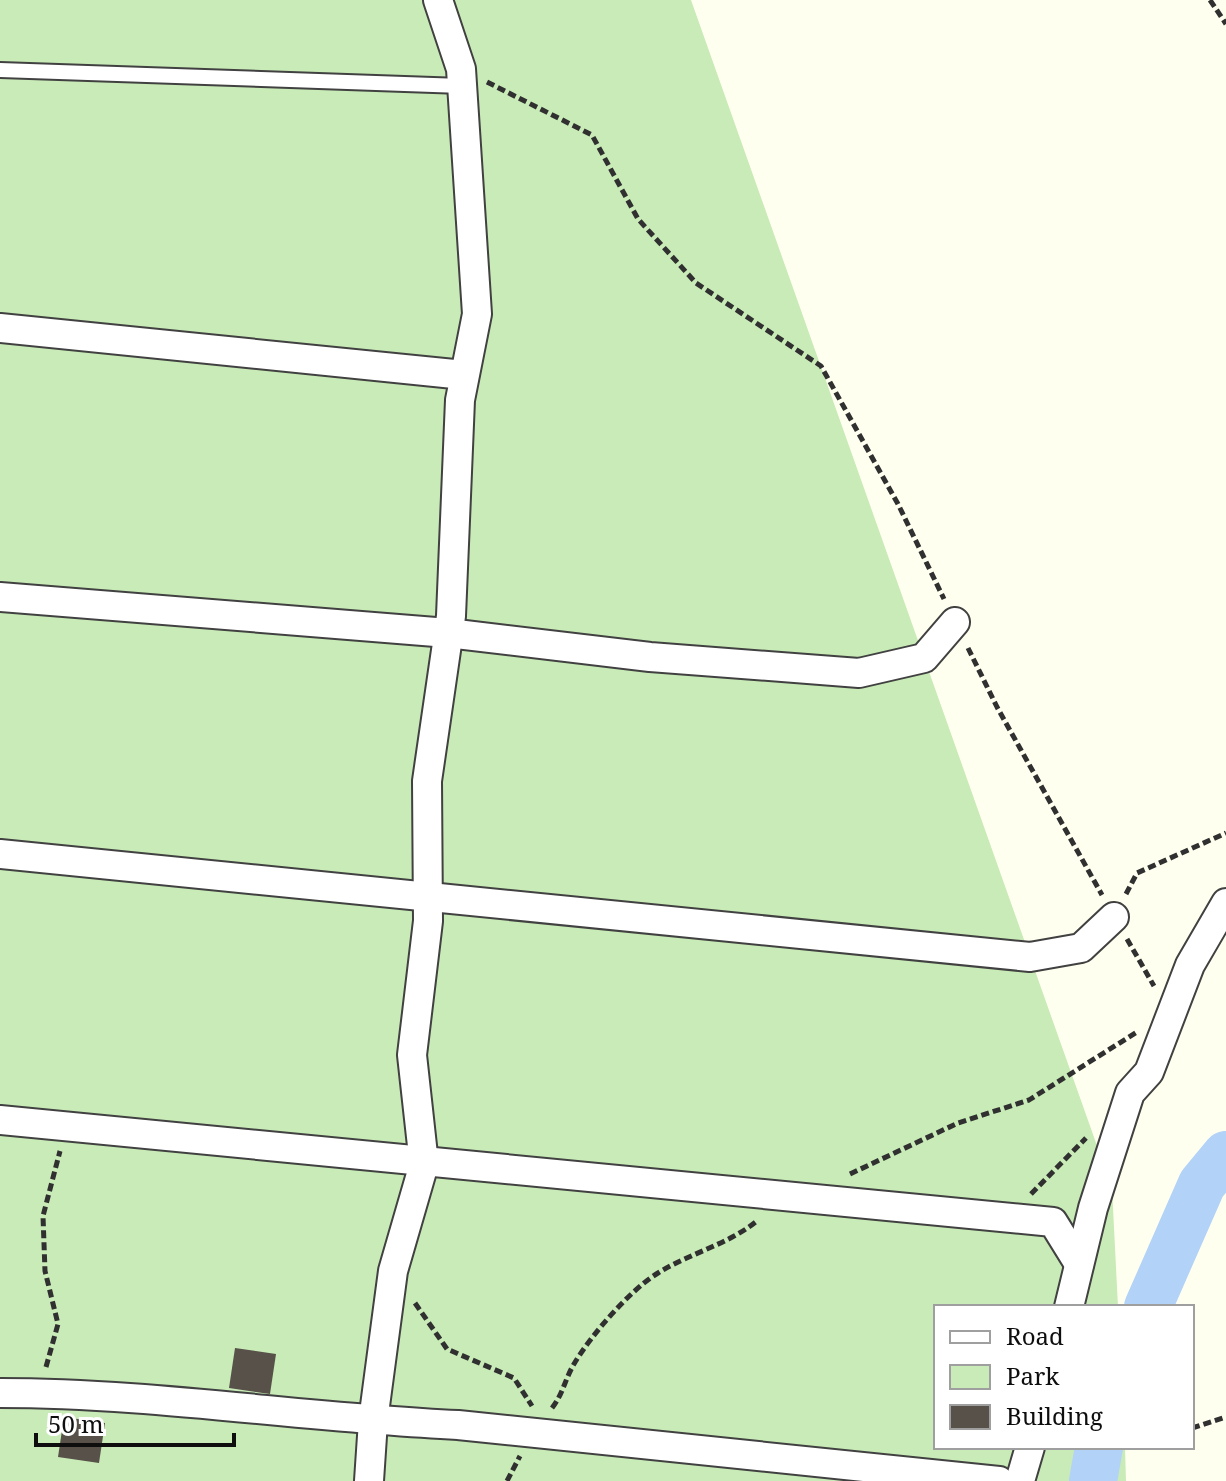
<svg xmlns="http://www.w3.org/2000/svg" width="1226" height="1481" font-family="'Noto Serif',serif">
<rect width="100%" height="100%" fill="#ffffef"/>
<polygon fill="#c9ebb7" points="0,0 691,0 1112,1188 1118,1307 936,1307 936,1447 1125,1447 1126,1481 0,1481"/>
<g fill="none" stroke-linecap="round" stroke-linejoin="round">
<g stroke="#b2d2f8" stroke-width="48">
<polyline points="1148,1307 1202,1184 1226,1155"/>
<polyline points="1093,1481 1099,1447"/>
</g>
</g>
<g fill="#57514a">
<polygon points="235,1348 276,1354 270,1394 229,1388"/>
<polygon points="64,1417 105,1423 99,1463 58,1457"/>
</g>
<g fill="none" stroke-linecap="round" stroke-linejoin="round">
<defs>
<polyline id="service" points="0,70 462,86"/>
<g id="minor">
<polyline points="0,328 464,375"/>
<polyline points="0,597 448,633 650,657 859,673 924,658 955,622"/>
<polyline points="0,854 1030,957 1081,948 1114,917"/>
<polyline points="0,1120 1053,1222 1079,1264"/>
<polyline points="1069,1307 1093,1208 1130,1093 1149,1072 1190,965 1226,903"/>
<path d="M0,1393C153,1393 305,1418 458,1425L999,1481"/>
<polyline points="369,1481 373,1421 393,1271 424,1164 412,1055 428,921 427,781 451,616 460,400 477,314 461,69 438,0"/>
<polyline points="1020,1481 1030,1447"/>
</g>
</defs>
<use href="#service" stroke="#414141" stroke-width="18"/>
<use href="#minor" stroke="#414141" stroke-width="32"/>
<g stroke="#303030" stroke-width="5" stroke-dasharray="8 4" stroke-linecap="butt">
<polyline points="1210,0 1226,24"/>
<polyline points="487,82 592,135 638,219 696,283 821,366 898,504 944,599"/>
<polyline points="968,648 997,707 1102,895"/>
<polyline points="1126,894 1137,873 1226,833"/>
<polyline points="1127,939 1154,986"/>
<polyline points="850,1174 958,1123 1029,1100 1137,1032"/>
<polyline points="1031,1194 1086,1138"/>
<polyline points="415,1303 447,1349 514,1378 532,1406"/>
<polyline points="46,1367 58,1324 45,1271 43,1216 60,1151"/>
<path d="M552,1408C563,1394 565,1379 574,1364C591,1335 630,1290 658,1273C690,1253 727,1245 757,1221"/>
<polyline points="1192,1428 1226,1417"/>
<polyline points="507,1481 520,1456"/>
</g>
<use href="#service" stroke="#fff" stroke-width="14"/>
<use href="#minor" stroke="#fff" stroke-width="28"/>
</g>
<rect x="934" y="1305" width="260" height="144" fill="#ffffff" stroke="#9f9f9f" stroke-width="2"/>
<rect x="950" y="1331" width="40" height="12" fill="#ffffff" stroke="#9f9f9f" stroke-width="2"/>
<text x="1006" y="1345" font-size="24" fill="#0e0e0e">Road</text>
<rect x="950" y="1365" width="40" height="24" fill="#c9ebb7" stroke="#9f9f9f" stroke-width="2"/>
<text x="1006" y="1385" font-size="24" fill="#0e0e0e">Park</text>
<rect x="950" y="1405" width="40" height="24" fill="#57514a" stroke="#9f9f9f" stroke-width="2"/>
<text x="1006" y="1425" font-size="24" fill="#0e0e0e">Building</text>
<path d="M36 1433v12h198v-12" fill="none" stroke="#0e0e0e" stroke-width="4"/>
<text x="48" y="1433" font-size="24" fill="#0e0e0e" stroke="#ffffff" stroke-width="6" paint-order="stroke">50 m</text>
</svg>
